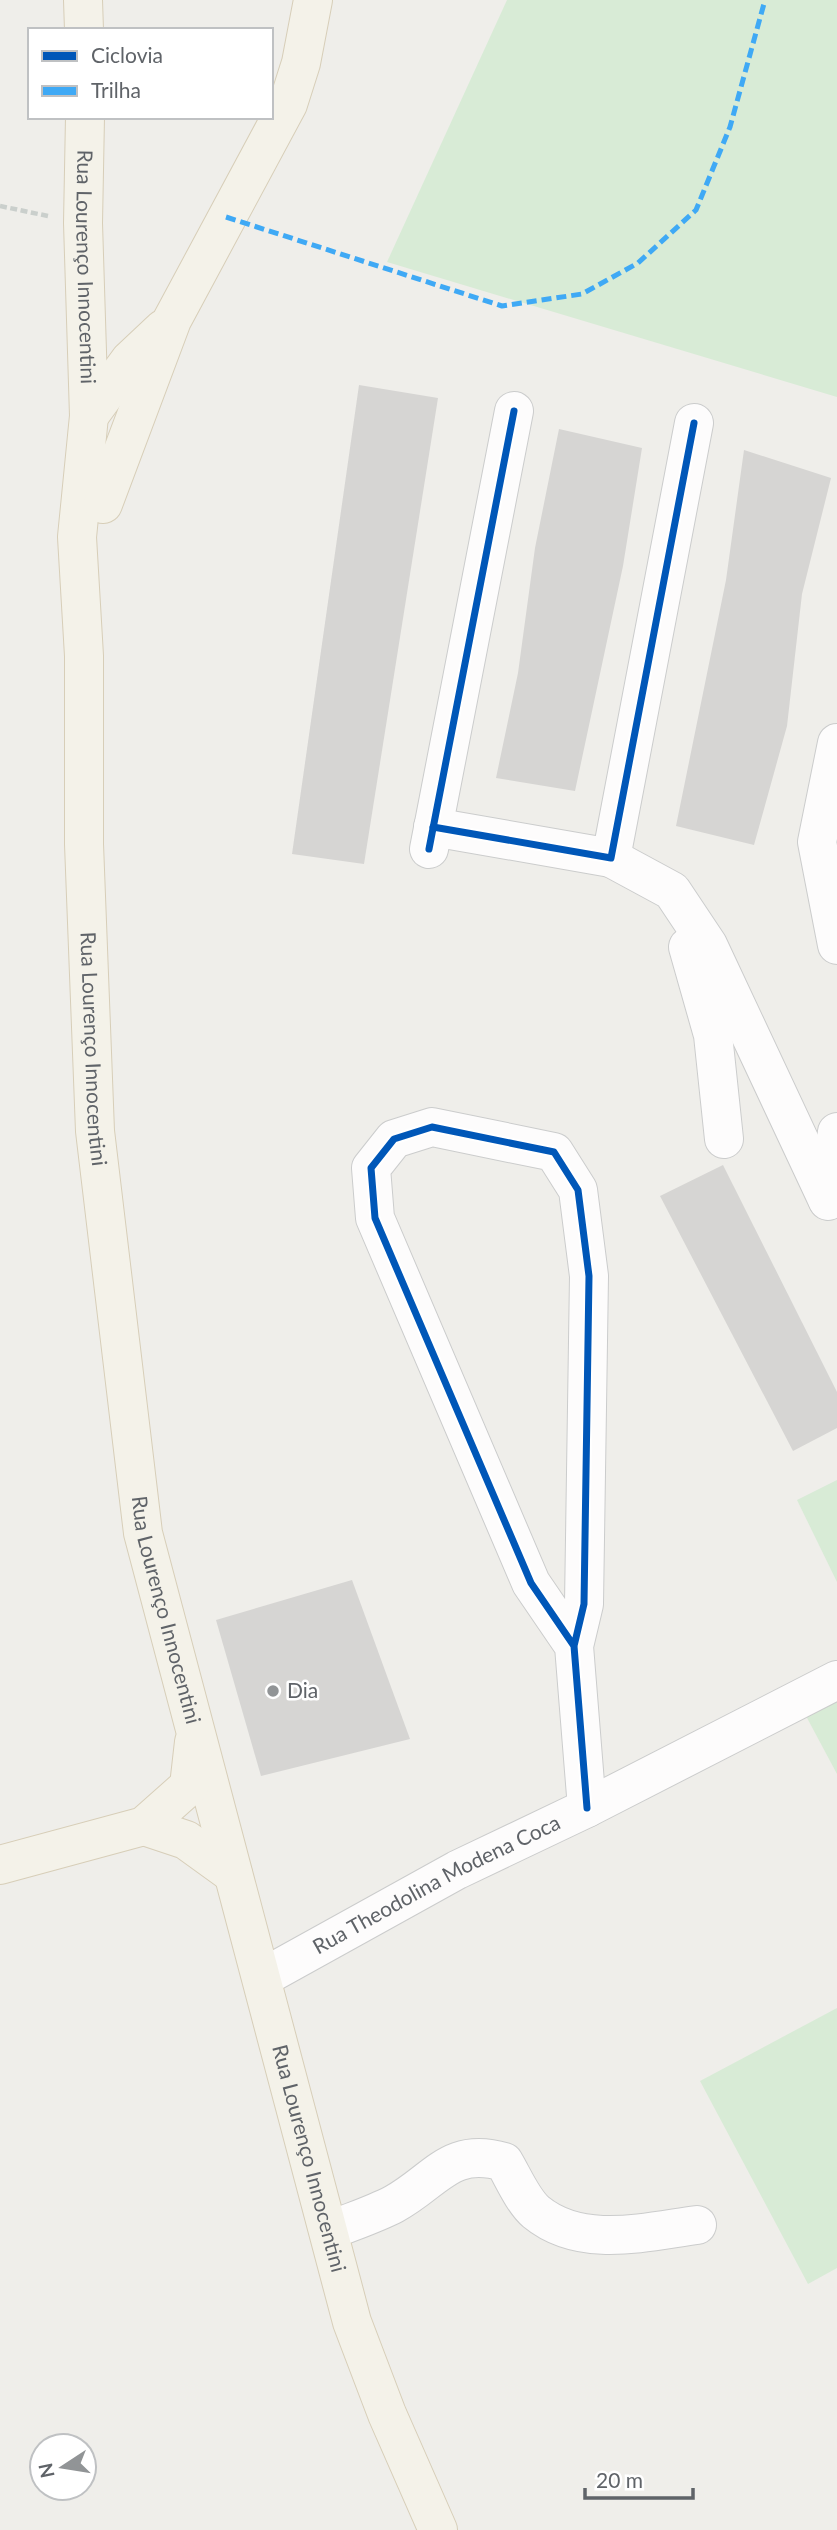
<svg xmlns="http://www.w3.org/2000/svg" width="837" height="2530" font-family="Lato,sans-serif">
<rect width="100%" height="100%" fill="#efeeea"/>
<g fill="#d8ebd6">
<polygon points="507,0 837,0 837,397 387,262"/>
<polygon points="837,1480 837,1582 797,1500"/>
<polygon points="837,1681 837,1774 798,1701"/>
<polygon points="837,2008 837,2268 808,2284 700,2081"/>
</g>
<g fill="#d6d5d3">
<polygon points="359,385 438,398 364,864 292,854"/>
<polygon points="559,429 642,448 623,566 575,791 496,778 518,673 535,548"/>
<polygon points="744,450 831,478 802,594 787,726 754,845 676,826 726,580"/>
<polygon points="723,1165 837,1392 837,1428 793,1451 660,1196"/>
<polygon points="352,1580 410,1739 261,1776 216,1620"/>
</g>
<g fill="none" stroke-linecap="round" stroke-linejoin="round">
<defs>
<g id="minor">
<polyline points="837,743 817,842 837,945"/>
<polyline points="433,827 611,858 694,423"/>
<polyline points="429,849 514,411"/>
<polyline points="611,858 672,891 708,945 827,1199"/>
<polyline points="688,947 713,1035 724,1139"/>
<polyline points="828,1201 837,1132"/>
<polyline points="574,1646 531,1583 375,1218 371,1168 394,1139 432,1127 554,1152 578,1190 589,1276 584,1604 574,1646 587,1808"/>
<path id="s1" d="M262,1978L457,1870L587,1808L837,1680"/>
<path d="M329,2231C350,2222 373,2215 394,2204C436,2181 450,2146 504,2162C513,2177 523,2201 536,2212C581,2249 645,2232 697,2225"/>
</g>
<g id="major">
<polyline points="83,0 84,30"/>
<path id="s2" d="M85,117L83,223L89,416L77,537L84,656V844L95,1131L143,1533L352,2322L387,2414L438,2530"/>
<polyline points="89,416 130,360 163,329"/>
<polyline points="103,504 172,320 288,104 301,63 313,0"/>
<polyline points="144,1826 186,1840 233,1874"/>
<polyline points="0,1865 144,1826 189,1786 194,1742"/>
</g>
</defs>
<use href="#minor" stroke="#cbcccc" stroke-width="40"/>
<use href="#major" stroke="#d7ceb8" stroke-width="40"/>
<polyline stroke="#cacfcc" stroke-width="4.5" stroke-dasharray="7 3.5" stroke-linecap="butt" points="0,206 48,216"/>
<use href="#minor" stroke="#fdfcfc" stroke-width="38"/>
<use href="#major" stroke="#f4f2e9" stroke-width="38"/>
<polyline stroke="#3fa9f5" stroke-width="5" stroke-dasharray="10 5" stroke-linecap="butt" points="226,217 502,306 582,294 638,263 696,210 730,127 765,0"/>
<defs>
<g id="cycleway">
<polyline points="433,827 611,858 694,423"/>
<polyline points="429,849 514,411"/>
<polyline points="574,1646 531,1583 375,1218 371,1168 394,1139 432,1127 554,1152 578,1190 589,1276 584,1604 574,1646 587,1808"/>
</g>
</defs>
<use href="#cycleway" stroke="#fff" stroke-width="11"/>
<use href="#cycleway" stroke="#0057b8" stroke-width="7"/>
</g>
<circle fill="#919496" stroke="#fff" stroke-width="2.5" cx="273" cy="1691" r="7"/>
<g text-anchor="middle" stroke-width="5" stroke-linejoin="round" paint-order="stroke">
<g font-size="21" fill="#5f6368" stroke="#fff">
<text dy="7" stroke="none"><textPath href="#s2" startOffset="150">Rua Lourenço Innocentini</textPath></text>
<text dy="7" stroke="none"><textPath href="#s2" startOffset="933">Rua Lourenço Innocentini</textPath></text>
<text dy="7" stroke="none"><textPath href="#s2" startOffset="1500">Rua Lourenço Innocentini</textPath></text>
<text dy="7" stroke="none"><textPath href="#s1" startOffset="198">Rua Theodolina Modena Coca</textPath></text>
<text dy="7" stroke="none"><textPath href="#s2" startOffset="2067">Rua Lourenço Innocentini</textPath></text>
</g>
<g font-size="21" fill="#5f6368" stroke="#fff" text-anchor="start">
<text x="287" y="1698">Dia</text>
</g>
</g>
<rect x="28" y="28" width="245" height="91" fill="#ffffff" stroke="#bfc1c3" stroke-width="2"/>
<rect x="42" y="51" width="35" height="10" fill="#0057b8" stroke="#bfc1c3" stroke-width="2"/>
<text x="91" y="63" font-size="21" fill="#5f6368">Ciclovia</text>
<rect x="42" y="86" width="35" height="10" fill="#3fa9f5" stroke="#bfc1c3" stroke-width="2"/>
<text x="91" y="98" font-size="21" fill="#5f6368">Trilha</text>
<g transform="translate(63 2467) rotate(258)"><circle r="33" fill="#ffffff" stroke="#bfc1c3" stroke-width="2"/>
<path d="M0-5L12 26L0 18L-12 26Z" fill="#919496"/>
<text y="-10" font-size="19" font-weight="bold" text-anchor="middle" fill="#5f6368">N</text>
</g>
<path d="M585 2488v10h108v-10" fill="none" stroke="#5f6368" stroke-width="3.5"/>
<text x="596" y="2488" font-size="21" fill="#5f6368" stroke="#ffffff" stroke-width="5" paint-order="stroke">20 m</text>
</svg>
